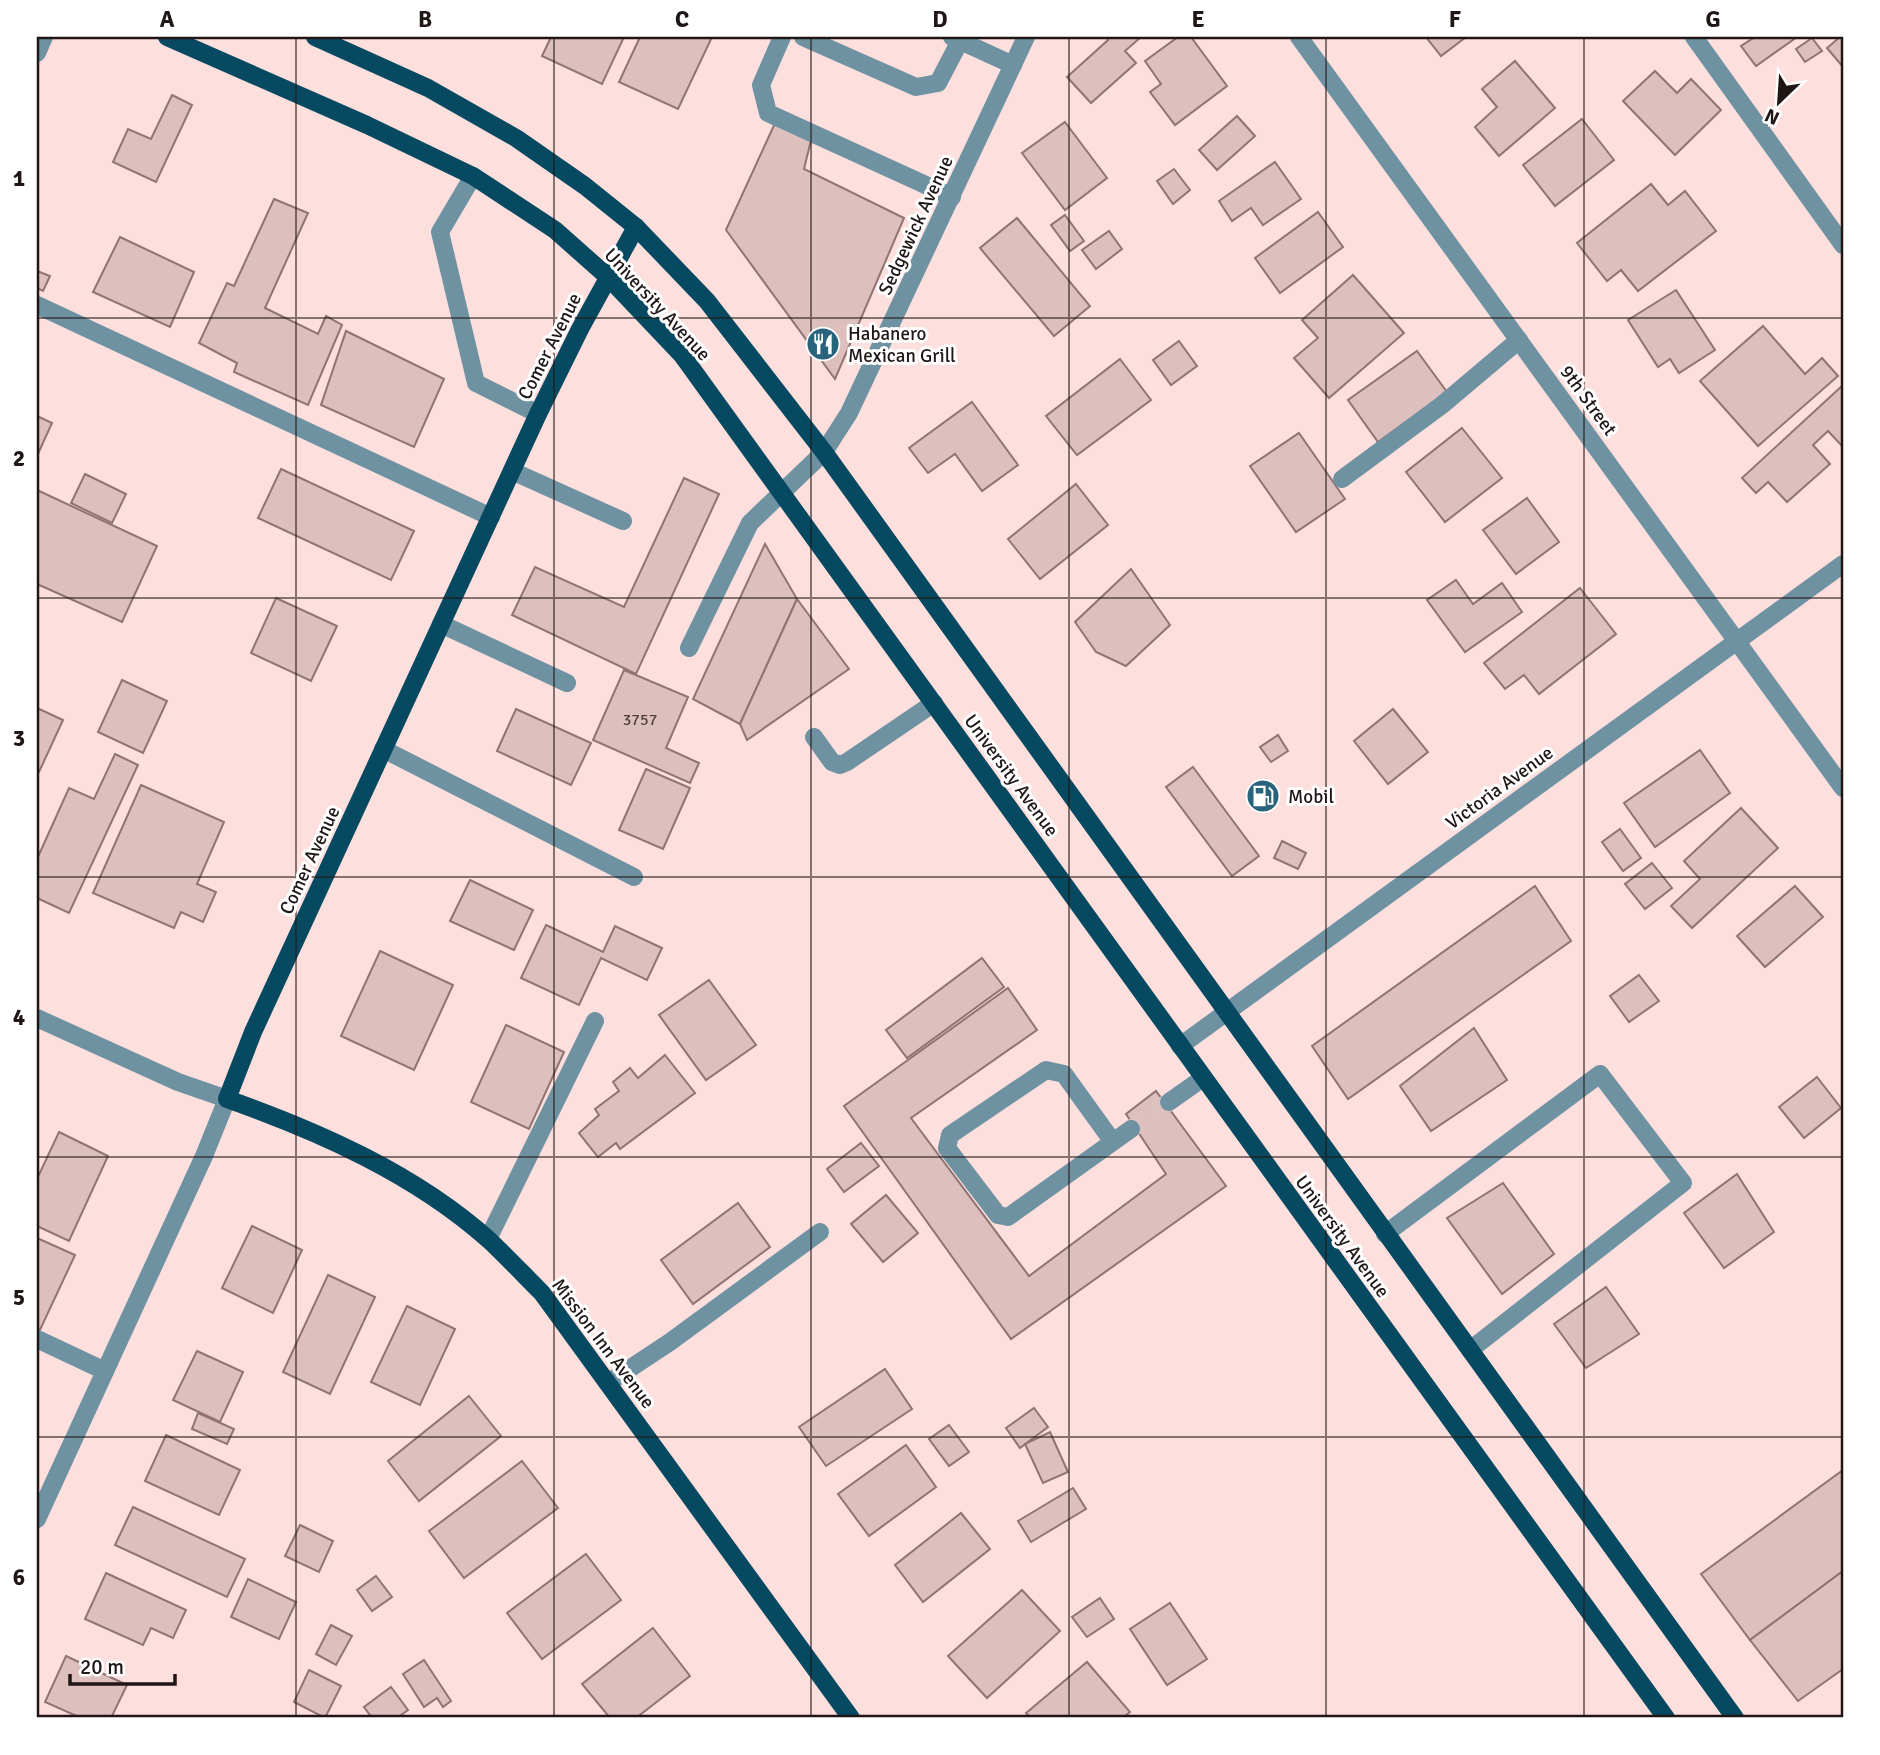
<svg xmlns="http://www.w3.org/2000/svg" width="1880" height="1755" font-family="Signika,sans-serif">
<rect width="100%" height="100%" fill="#fddfdd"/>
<g fill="#ddc0be" stroke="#8f7473" stroke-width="2">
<polygon points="551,37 624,37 602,84 542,56"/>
<polygon points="640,37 712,37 678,109 619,82"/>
<polygon points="1106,37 1141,37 1125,51 1136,63 1091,103 1067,77 1108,40"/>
<polygon points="1178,37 1191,37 1227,86 1175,125 1150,92 1161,84 1145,61"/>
<polygon points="1426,37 1466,37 1441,56"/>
<polygon points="1755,37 1797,37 1756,66 1741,46"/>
<polygon points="1840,37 1843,37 1843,67 1827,48"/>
<polygon points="1812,38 1822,51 1805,62 1796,49"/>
<polygon points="1515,61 1555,108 1499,156 1475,127 1497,107 1482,89"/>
<polygon points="1655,71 1677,93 1691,79 1721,110 1675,155 1623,101"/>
<polygon points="172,95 192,105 156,182 113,162 128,129 151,139"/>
<polygon points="1237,116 1255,136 1217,170 1199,150"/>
<polygon points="1582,119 1614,160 1555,206 1523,165"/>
<polygon points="776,121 812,136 804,169 904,218 835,379 726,230"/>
<polygon points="1065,122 1107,178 1065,210 1022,153"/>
<polygon points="1275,162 1301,199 1263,225 1251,208 1232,221 1219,201"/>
<polygon points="1174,169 1190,190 1173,204 1157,181"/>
<polygon points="1651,184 1668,205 1685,191 1716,231 1638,291 1621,270 1607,281 1577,243"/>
<polygon points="274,199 308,213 265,308 318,334 326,316 342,325 308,405 234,372 237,363 199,343 227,283 234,286"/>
<polygon points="1318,212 1343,247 1280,293 1255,258"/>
<polygon points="1065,215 1084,241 1070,251 1051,225"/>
<polygon points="1017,218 1090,306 1054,336 980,248"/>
<polygon points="1109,231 1122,249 1096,269 1082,250"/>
<polygon points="120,237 194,272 170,327 93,292"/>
<polygon points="37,271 50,276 43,291 37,288"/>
<polygon points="1353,275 1404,333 1329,398 1294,358 1318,338 1302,320"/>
<polygon points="1676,290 1715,350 1679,373 1670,359 1658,367 1628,320"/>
<polygon points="1763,326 1805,374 1822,358 1838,376 1758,446 1700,381"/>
<polygon points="346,331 444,379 414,447 321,405"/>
<polygon points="1179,341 1197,366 1171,385 1153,360"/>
<polygon points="1417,351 1447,392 1378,442 1348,400"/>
<polygon points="1120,359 1151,400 1077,455 1046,416"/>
<polygon points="1843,385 1843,447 1828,431 1813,445 1830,464 1787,502 1768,482 1756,493 1742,478"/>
<polygon points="972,402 1018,465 982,491 955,454 928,473 909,448"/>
<polygon points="37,416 52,423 37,456"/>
<polygon points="1462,428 1502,478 1445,522 1406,472"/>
<polygon points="1299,433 1345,499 1296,532 1250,466"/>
<polygon points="281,469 414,531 391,580 258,518"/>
<polygon points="85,474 126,494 112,523 71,503"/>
<polygon points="684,478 719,494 636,674 512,615 535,567 624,607"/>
<polygon points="1076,484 1108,525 1040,579 1008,539"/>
<polygon points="37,490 157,546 122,622 37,584"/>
<polygon points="1527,498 1559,542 1516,574 1483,530"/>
<polygon points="765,544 797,599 740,724 693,699"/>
<polygon points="1131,569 1170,625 1126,666 1096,652 1075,622"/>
<polygon points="1456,580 1473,604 1502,583 1522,612 1465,652 1427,600"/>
<polygon points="1580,588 1616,634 1539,694 1524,675 1505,689 1484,663"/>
<polygon points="276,598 337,626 311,681 251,653"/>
<polygon points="797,599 849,669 747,740 740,724"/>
<polygon points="624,670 688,697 666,748 699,763 690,783 593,740"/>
<polygon points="122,680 167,701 143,753 98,732"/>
<polygon points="37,708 63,720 39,772 37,771"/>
<polygon points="516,709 591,743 571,785 497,751"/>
<polygon points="1393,709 1428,752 1388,784 1354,741"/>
<polygon points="1278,735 1288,751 1271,762 1260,747"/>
<polygon points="1700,750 1730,793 1655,847 1624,803"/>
<polygon points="115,754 138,765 69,913 37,898 37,859 69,788 94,799"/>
<polygon points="1193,767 1259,856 1232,876 1166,787"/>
<polygon points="646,769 690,788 663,849 619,830"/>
<polygon points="141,785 224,822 197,884 216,892 203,922 181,912 174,928 93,893"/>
<polygon points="1741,808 1778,848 1692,928 1671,906 1700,879 1684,861"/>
<polygon points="1620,829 1641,858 1623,871 1602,842"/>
<polygon points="1282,841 1306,853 1298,869 1274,858"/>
<polygon points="1652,863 1672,888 1645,909 1625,884"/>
<polygon points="470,880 533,910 514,950 450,921"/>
<polygon points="1535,886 1571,941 1348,1099 1312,1046"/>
<polygon points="1795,886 1823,917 1765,967 1737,936"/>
<polygon points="546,925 603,952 615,926 662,948 647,980 601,958 579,1005 521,978"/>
<polygon points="380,951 453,985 414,1070 341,1036"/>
<polygon points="982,958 1004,987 907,1058 886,1030"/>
<polygon points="1639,975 1659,1001 1629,1022 1610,996"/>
<polygon points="709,980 756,1045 706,1080 659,1015"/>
<polygon points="1008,988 1037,1030 911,1118 1029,1276 1166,1174 1126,1114 1156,1091 1226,1186 1011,1339 844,1106"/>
<polygon points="506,1025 564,1052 529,1129 471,1102"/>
<polygon points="1474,1028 1507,1080 1431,1131 1400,1086"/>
<polygon points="665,1055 695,1093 620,1149 616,1143 598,1157 579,1133 599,1115 595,1109 619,1091 613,1082 630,1068 638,1078"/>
<polygon points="1817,1077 1841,1108 1804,1138 1779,1107"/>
<polygon points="59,1132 108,1156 69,1241 37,1226 37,1179"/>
<polygon points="861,1143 879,1166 844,1192 827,1169"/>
<polygon points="1737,1174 1774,1232 1724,1268 1684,1213"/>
<polygon points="1503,1183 1554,1254 1502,1294 1447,1218"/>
<polygon points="886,1195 918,1233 883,1262 851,1224"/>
<polygon points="738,1203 770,1247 693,1304 661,1260"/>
<polygon points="252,1226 302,1250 273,1313 222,1288"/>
<polygon points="37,1238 75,1255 39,1332 37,1331"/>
<polygon points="328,1275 375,1297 330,1394 283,1372"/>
<polygon points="1606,1287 1639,1334 1586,1368 1554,1324"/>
<polygon points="407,1306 455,1329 420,1405 371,1382"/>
<polygon points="197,1351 243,1372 220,1422 173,1400"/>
<polygon points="885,1369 912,1409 826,1466 799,1427"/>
<polygon points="469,1396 501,1436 419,1501 388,1461"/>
<polygon points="1034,1408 1048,1427 1020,1448 1006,1428"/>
<polygon points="198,1413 234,1429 227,1444 192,1429"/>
<polygon points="949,1425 969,1452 949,1466 929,1439"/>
<polygon points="1050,1432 1068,1472 1043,1483 1025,1444"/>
<polygon points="166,1435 240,1470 219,1515 145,1481"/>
<polygon points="906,1445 936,1487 869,1536 838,1494"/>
<polygon points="522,1461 558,1508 464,1578 429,1531"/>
<polygon points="1843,1470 1843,1571 1750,1640 1701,1574"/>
<polygon points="1073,1488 1086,1509 1031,1542 1018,1521"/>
<polygon points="133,1507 245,1559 227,1597 115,1545"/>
<polygon points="961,1513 990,1549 923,1602 895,1565"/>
<polygon points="300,1525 333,1541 319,1572 285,1556"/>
<polygon points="586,1554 621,1600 542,1659 507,1613"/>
<polygon points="1843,1571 1843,1669 1798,1701 1750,1640"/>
<polygon points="106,1573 186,1610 173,1638 151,1628 143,1645 85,1619"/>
<polygon points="376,1576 392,1597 372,1611 357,1590"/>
<polygon points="248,1579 296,1602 279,1639 231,1617"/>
<polygon points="1022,1590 1060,1631 987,1698 948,1656"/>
<polygon points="1100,1598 1114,1619 1087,1637 1072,1617"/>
<polygon points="1170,1603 1207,1659 1167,1685 1130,1629"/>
<polygon points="331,1625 352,1636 336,1665 316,1654"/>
<polygon points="653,1628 690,1676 636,1718 610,1718 582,1684"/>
<polygon points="66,1656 127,1685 111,1718 81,1718 45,1702"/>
<polygon points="424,1660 451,1701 443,1707 437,1698 424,1707 403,1674"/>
<polygon points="1087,1662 1130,1712 1122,1718 1031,1718 1026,1713"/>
<polygon points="309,1670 341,1686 325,1718 294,1702"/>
<polygon points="391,1687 408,1710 397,1718 372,1718 364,1707"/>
</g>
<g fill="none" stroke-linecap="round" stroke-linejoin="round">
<polyline stroke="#dcc1bf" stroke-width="18" stroke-dasharray="18 9" stroke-linecap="butt" points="1131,1129 1169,1102"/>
<g stroke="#6e92a2" stroke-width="18">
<polyline points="782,37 761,85 768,113 952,197"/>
<polyline points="803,37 916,87 938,83 960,41"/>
<polyline points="952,37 1013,65"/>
<polyline points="1299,37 1843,788"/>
<polyline points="1694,37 1843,245"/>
<polyline points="37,53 44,37"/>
<polyline points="473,176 440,232 476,383 538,414"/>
<polyline points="37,305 491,517"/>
<polyline points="512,471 623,521"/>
<polyline points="1342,479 1442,405 1519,340"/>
<polyline points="441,624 567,683"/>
<polyline points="689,648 750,523 824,452 849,413 1026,37"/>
<polyline points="814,737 832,762 840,765 847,762 934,703"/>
<polyline points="383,749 634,877"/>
<polyline points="37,1018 178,1082 227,1099 204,1156 37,1519"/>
<polyline points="1180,1046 1843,564"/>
<polyline points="1169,1102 1203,1078"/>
<polyline points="1113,1142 1064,1074 1046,1070 950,1135 947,1148 998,1215 1008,1217 1131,1129"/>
<polyline points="1385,1234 1600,1074 1683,1183 1470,1350"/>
<polyline points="488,1239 595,1021"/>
<polyline points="37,1339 105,1371"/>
<polyline points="608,1383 670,1342 820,1232"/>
</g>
<g stroke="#074960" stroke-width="18">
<polyline points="167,37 367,125 473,176 555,230 608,277 682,355 1666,1718"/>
<polyline points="315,37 428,88 516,138 585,186 636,227 707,301 824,452 1735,1718"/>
<path d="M636,227L580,329L538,414L253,1032L227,1099C320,1132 415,1174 489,1240C507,1257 524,1275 542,1293L851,1718"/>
</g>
</g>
<path fill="none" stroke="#201616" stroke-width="2" stroke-opacity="0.55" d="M296,37V1718M554,37V1718M811,37V1718M1069,37V1718M1326,37V1718M1584,37V1718M37,318H1843M37,598H1843M37,877H1843M37,1157H1843M37,1437H1843"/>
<defs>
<symbol id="restaurant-disc" viewBox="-11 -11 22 22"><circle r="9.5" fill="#29647c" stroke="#fff"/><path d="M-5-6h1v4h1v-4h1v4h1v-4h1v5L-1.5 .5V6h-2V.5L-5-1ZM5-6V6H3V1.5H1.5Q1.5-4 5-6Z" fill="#fff"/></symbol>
<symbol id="fuel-disc" viewBox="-11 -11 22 22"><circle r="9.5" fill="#29647c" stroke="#fff"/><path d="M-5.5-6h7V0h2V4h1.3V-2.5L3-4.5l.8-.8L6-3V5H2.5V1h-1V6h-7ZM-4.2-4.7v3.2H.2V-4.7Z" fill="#fff"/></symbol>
</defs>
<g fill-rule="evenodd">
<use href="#restaurant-disc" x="804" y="325" width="38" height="38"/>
<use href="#fuel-disc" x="1244" y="777" width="38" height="38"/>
</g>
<g text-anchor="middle" stroke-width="6" stroke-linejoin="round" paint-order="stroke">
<g font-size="16" fill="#4f4040">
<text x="640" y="725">3757</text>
</g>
<g font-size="19" fill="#201616" stroke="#fff">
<text transform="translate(915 225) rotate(-65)" y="7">Sedgewick Avenue</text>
<text transform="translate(658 304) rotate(47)" y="7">University Avenue</text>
<text transform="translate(549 346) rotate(-63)" y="7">Comer Avenue</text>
<text transform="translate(1589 400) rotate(54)" y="7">9th Street</text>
<text transform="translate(1012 775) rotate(54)" y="7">University Avenue</text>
<text transform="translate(1499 787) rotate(-36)" y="7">Victoria Avenue</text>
<text transform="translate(309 860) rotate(-65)" y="7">Comer Avenue</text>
<text transform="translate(1343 1236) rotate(54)" y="7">University Avenue</text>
<text transform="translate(604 1343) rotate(53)" y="7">Mission Inn Avenue</text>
</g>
<g font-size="19" fill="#201616" stroke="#fff" text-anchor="start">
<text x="848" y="340">Habanero<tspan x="848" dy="22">Mexican Grill</tspan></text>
<text x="1288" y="803">Mobil</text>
</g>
</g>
<rect width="1880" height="1755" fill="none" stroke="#ffffff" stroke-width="77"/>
<g transform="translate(1779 102) rotate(205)" stroke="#ffffff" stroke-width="5" paint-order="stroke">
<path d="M0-5L12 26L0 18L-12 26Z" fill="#201616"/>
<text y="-10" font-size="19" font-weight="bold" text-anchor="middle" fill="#201616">N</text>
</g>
<path d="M70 1674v10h105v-10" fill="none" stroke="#201616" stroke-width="3.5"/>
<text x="80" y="1674" font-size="21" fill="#201616" stroke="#ffffff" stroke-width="5" paint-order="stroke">20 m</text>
<rect x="38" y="38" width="1804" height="1678" fill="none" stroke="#201616" stroke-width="2.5"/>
<g font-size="23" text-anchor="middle" font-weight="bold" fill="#201616">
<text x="167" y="27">A</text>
<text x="425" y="27">B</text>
<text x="682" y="27">C</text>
<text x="940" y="27">D</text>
<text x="1198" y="27">E</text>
<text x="1455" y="27">F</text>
<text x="1713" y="27">G</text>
<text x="19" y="186">1</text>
<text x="19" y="466">2</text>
<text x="19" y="746">3</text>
<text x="19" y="1025">4</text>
<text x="19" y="1305">5</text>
<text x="19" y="1585">6</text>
</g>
</svg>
